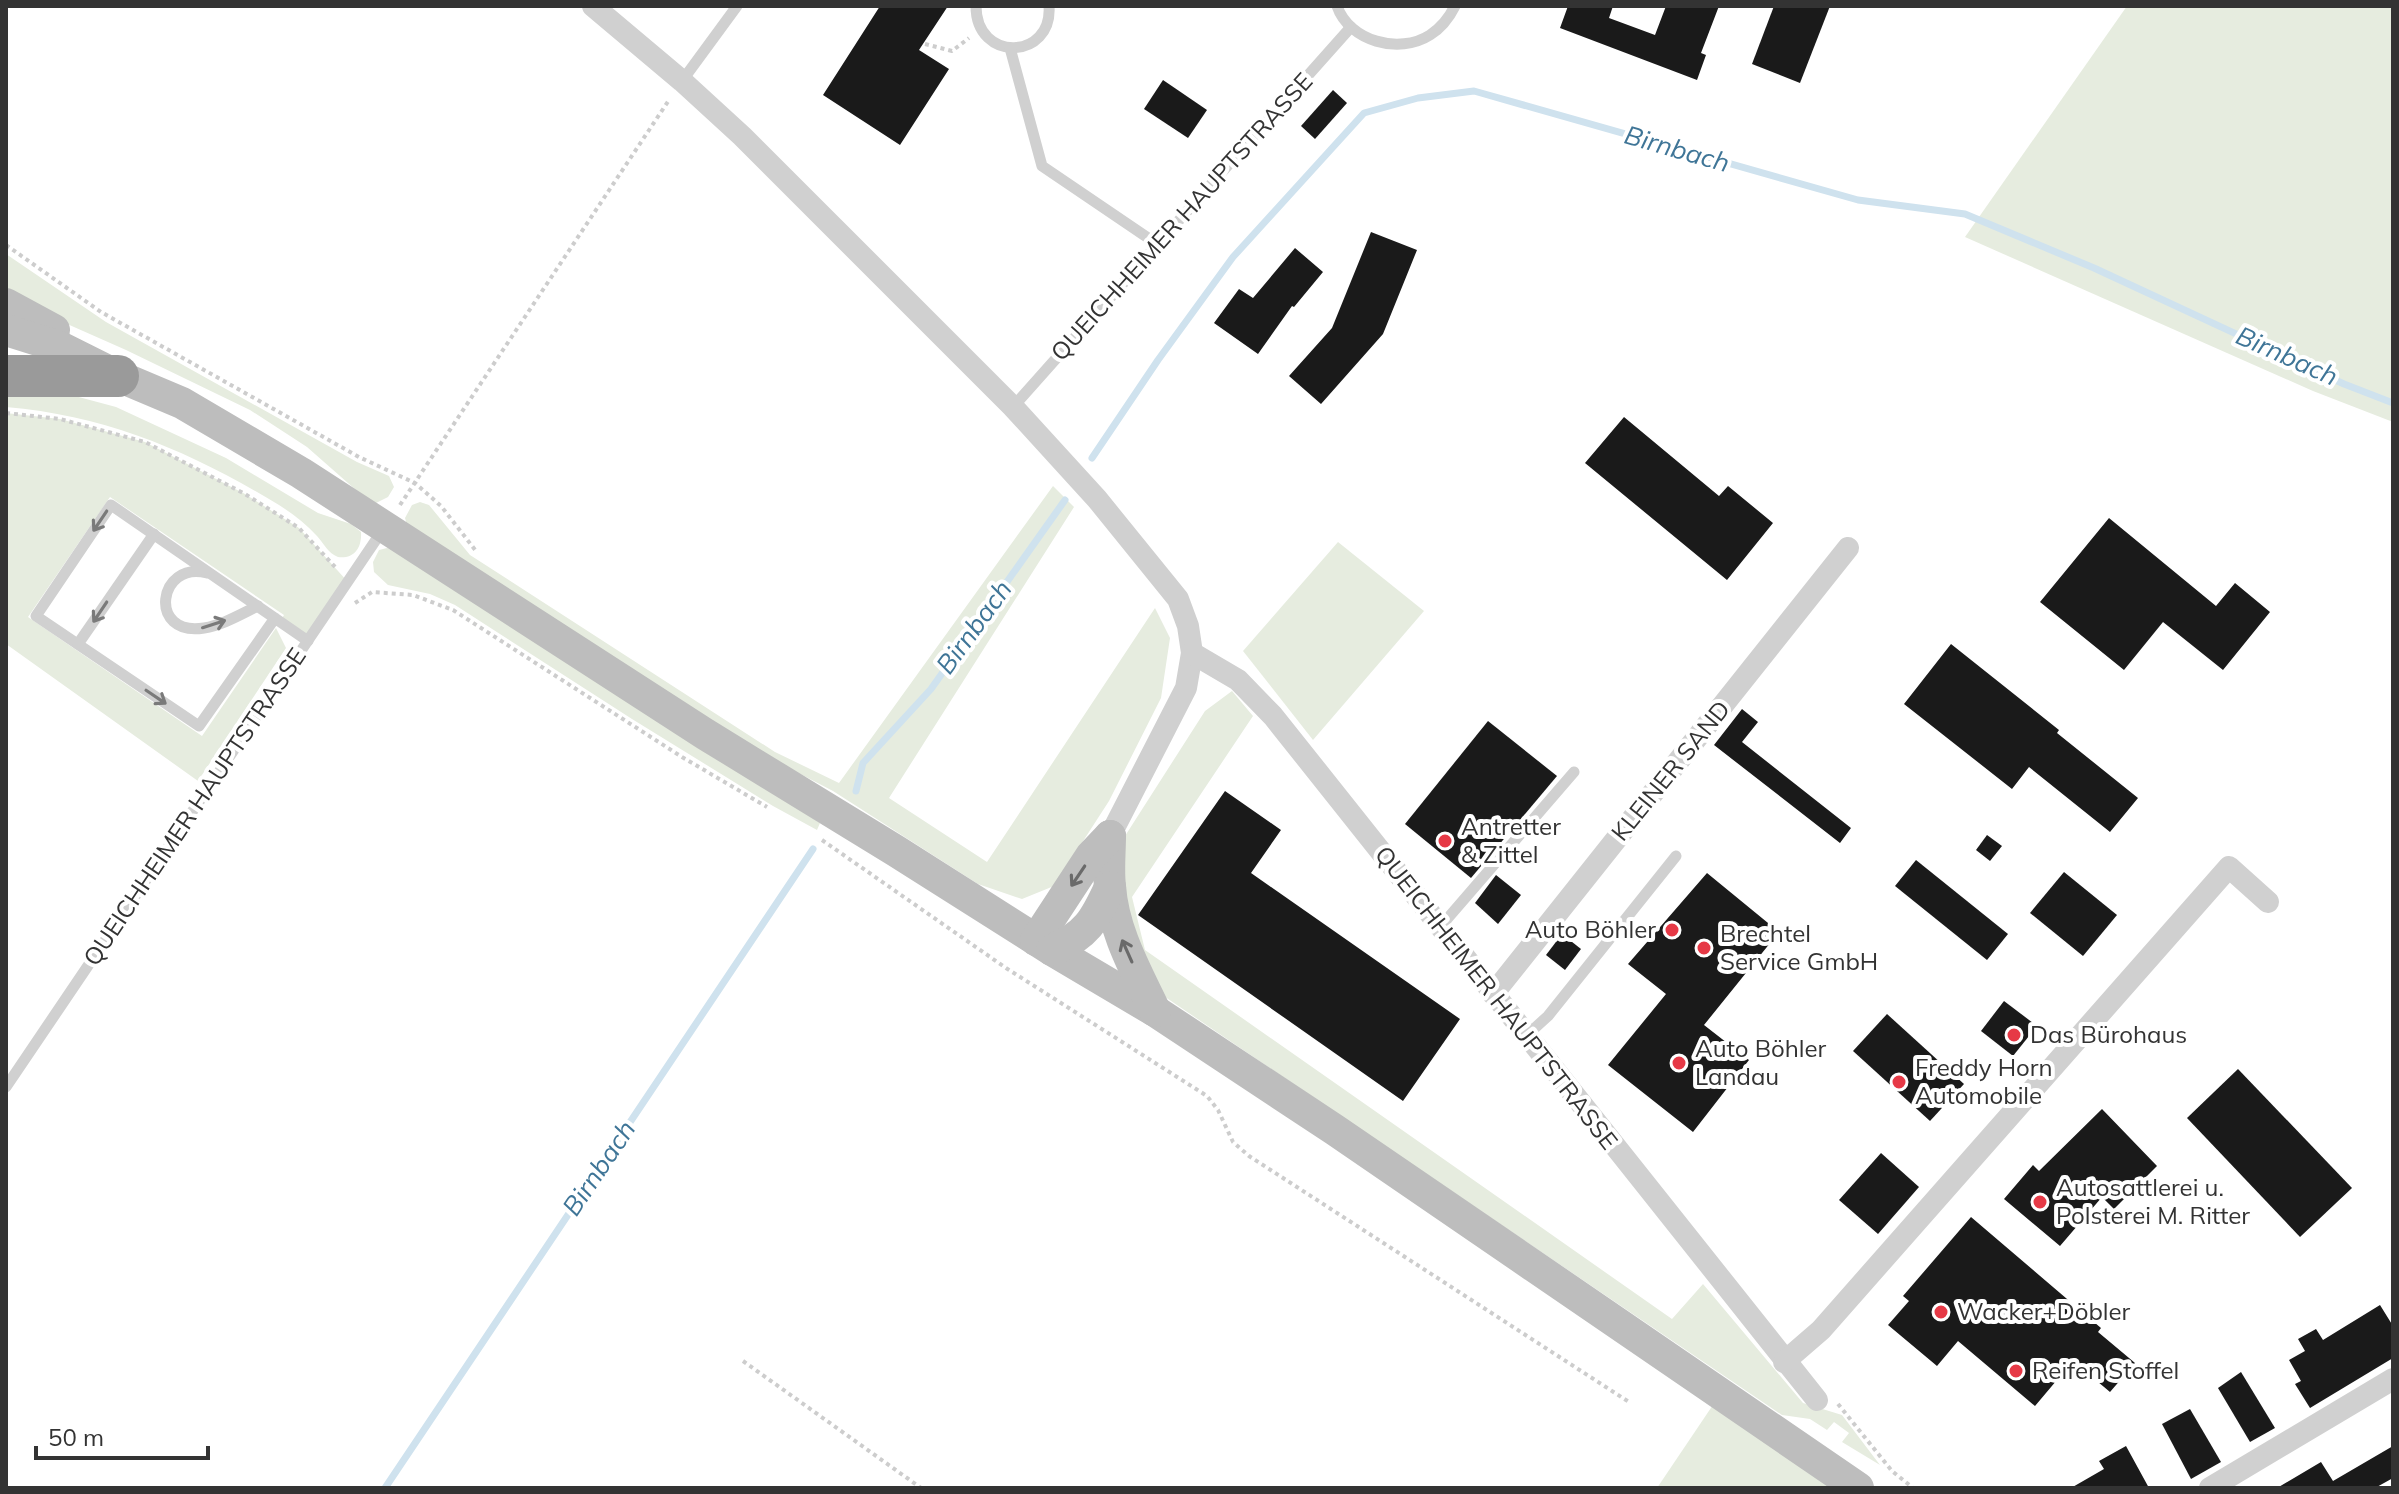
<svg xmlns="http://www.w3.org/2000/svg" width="2399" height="1494" font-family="Mulish,sans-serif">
<rect width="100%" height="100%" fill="#fff"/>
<g fill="#e6ecdf">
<polygon points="2127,6 2393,6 2393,422 2313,391 1965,237"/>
<polygon points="6,254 106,322 357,462 389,476 394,487 388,497 376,503 365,498 307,447 250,410 126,350 22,304 6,292"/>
<path d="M6,389L75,396L116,407L226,458L318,513L351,524L361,532C362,548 354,559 338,557C328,553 324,544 317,536C306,524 293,514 279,505C191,452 109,416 6,407Z"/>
<polygon points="6,413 60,419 145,442 245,494 299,528 348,582 308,641 280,622 284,615 110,497 28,617 202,736 276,628 286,648 198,781 6,644"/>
<polygon points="1053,486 1074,507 889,798 987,862 1155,608 1170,638 1161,698 1109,801 1054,886 1022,899 978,884 833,791 764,755 407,525 405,518 412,505 420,502 429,505 470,555 775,752 839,783"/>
<polygon points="1338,542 1424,611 1313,740 1243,651"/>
<polygon points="387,548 401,550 820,823 817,830 773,806 632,719 455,605 430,594 388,585 374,572 373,562 379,550"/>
<polygon points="1232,691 1253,716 1132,897 1145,950 1672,1319 1703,1284 1803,1403 1842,1415 1880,1465 1842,1442 1849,1433 1834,1422 1827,1430 1810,1419 1782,1415 1143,982 1119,912 1125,836 1205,711"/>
<polygon points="1721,1393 1846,1488 1657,1488"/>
</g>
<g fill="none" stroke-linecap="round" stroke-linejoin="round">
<g stroke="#cfe2ee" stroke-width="7">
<polyline points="1092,458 1158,360 1233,257 1364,113 1418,98 1474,91 1858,200 1965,214 2094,268 2344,384 2393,403"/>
<polyline points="856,791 863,763 931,689 1065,500"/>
<polyline points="385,1488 813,849"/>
</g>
</g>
<g fill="#1a1a1a">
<polygon points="880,6 948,6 919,50 949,69 900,145 823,95"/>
<polygon points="1568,6 1613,6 1609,18 1655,35 1666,6 1719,6 1701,53 1706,55 1697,80 1560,28"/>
<polygon points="1774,6 1830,6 1800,83 1752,64"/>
<polygon points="1163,80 1207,110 1188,138 1144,109"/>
<polygon points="1333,90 1347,103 1315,139 1301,126"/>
<polygon points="1371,232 1417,250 1383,334 1321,404 1289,376 1332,328"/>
<polygon points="1295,248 1323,272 1294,307 1292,306 1258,354 1214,323 1239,289 1253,298"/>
<polygon points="1624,417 1719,496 1728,486 1773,523 1727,580 1585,463"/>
<polygon points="2109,518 2216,606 2235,583 2270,612 2223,670 2163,622 2124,670 2040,602"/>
<polygon points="1951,644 2059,730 2057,733 2138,798 2110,832 2029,767 2012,789 1904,704"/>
<polygon points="1742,709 1758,722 1742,742 1851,828 1840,843 1714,745"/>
<polygon points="1488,721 1557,776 1471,878 1405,824"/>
<polygon points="1225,791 1281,830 1251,873 1460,1019 1403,1101 1138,915"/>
<polygon points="1987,835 2002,846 1990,861 1976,850"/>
<polygon points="1916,860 2008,934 1987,960 1895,886"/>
<polygon points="2064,872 2117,915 2083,956 2030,913"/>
<polygon points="1707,873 1779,932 1704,1025 1749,1060 1693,1132 1608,1065 1666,994 1628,964"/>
<polygon points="1496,875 1521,895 1498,924 1475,903"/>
<polygon points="1562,934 1581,949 1565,970 1546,955"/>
<polygon points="2004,1001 2037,1026 2013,1056 1981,1031"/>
<polygon points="1887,1014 1964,1084 1930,1121 1853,1051"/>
<polygon points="2238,1069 2352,1188 2300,1237 2187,1118"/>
<polygon points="2102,1109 2157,1166 2114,1209 2102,1197 2060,1246 2004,1199 2033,1165 2039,1171"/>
<polygon points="1881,1153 1919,1187 1878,1234 1839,1200"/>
<polygon points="1971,1217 2101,1328 2098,1332 2135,1363 2110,1392 2073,1361 2035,1406 1958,1341 1937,1366 1888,1325 1909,1301 1903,1296"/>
<polygon points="2380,1305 2393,1326 2393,1358 2310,1408 2295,1384 2301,1381 2289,1360 2305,1351 2298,1339 2316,1329 2323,1340"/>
<polygon points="2241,1372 2275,1428 2250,1442 2218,1388"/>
<polygon points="2190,1409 2221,1462 2191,1479 2162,1424"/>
<polygon points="2126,1446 2149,1488 2071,1488 2104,1469 2099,1461"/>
<polygon points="2393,1446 2393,1478 2375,1488 2277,1488 2321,1462 2333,1481"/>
</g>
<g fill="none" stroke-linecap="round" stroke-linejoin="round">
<g stroke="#cdcdcd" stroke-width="4" stroke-dasharray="4 4" stroke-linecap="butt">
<polyline points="925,44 952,51 969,38"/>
<polyline points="6,245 101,312 359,457 415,483 441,506 476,551"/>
<polyline points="6,413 60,419 145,442 245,494 299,528 336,568"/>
<polyline points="400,505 669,100"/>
<polyline points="355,603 372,592 413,595 453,610 682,757 767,807"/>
<polyline points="822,840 1006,968 1207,1096 1218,1110 1233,1142 1249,1156 1629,1402"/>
<polyline points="743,1361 921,1488"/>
<polyline points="1838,1404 1892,1471 1913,1488"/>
</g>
<g stroke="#d0d0d0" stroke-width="11">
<path d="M976,6C976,63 1053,60 1049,6"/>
<path d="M1337,6C1349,41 1399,55 1430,35C1441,28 1449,18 1455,6"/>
<polyline points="1010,48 1042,166 1157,244"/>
<polyline points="682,81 737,6"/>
<polyline points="1013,407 1351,27"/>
<path d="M207,573C158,560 147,637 204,628C223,625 241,614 258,606"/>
<polyline points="275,618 199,726 36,616 111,505 308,641"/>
<polyline points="78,644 154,534"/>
<polyline points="1441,926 1574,772"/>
<polyline points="1526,1036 1548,1016 1676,856"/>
<polyline points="6,1087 384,528"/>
</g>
<g stroke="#d0d0d0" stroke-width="22">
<polyline points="593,6 682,81 742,136 1013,407 1097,499 1178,599 1188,626 1192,653 1186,688 1110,836"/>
<polyline points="1192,653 1238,680 1273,716 1817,1400"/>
<polyline points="1493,994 1848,548"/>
<polyline points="1784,1362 1821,1330 2229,867 2268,902"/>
<polyline points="2210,1488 2393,1379"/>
</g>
<g stroke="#bdbdbd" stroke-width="32">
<polyline points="6,304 54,330"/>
<polyline points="6,330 60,347 118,376 182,403 301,473 705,734 896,851 1052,950 1155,1011 1335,1130 1858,1488"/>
<path d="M1110,836C1110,852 1108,870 1110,886C1113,931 1136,971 1155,1011"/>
<polyline points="1036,940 1091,856 1110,836"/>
<path d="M1052,950C1086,936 1095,920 1110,887"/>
</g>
<polyline stroke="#9a9a9a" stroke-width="42" points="6,376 118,376"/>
</g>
<defs><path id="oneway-shaft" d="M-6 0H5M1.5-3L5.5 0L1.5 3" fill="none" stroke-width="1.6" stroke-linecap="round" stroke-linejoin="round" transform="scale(2)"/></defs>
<g stroke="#7a7a7a">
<use href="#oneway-shaft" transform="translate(100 521) rotate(124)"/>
<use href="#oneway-shaft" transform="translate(100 612) rotate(124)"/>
<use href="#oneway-shaft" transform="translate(214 624) rotate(-18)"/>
<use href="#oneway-shaft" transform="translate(156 697) rotate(34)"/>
</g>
<g stroke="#6a6a6a">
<use href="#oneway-shaft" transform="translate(1078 876) rotate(124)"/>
<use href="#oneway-shaft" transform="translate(1127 951) rotate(-114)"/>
</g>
<g fill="#e63946" stroke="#fff" stroke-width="3">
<circle cx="1445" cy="841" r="8"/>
<circle cx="1672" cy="930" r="8"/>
<circle cx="1704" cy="948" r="8"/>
<circle cx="2014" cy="1035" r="8"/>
<circle cx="1679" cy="1063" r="8"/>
<circle cx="1899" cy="1082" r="8"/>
<circle cx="2040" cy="1202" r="8"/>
<circle cx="1941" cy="1312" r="8"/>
<circle cx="2016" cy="1371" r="8"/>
</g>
<g text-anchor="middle" stroke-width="8" stroke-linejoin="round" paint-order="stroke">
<g font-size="24" fill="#333" stroke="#fff">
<text transform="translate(1182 217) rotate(-48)" y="8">QUEICHHEIMER HAUPTSTRASSE</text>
<text transform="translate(1671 771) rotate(-51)" y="8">KLEINER SAND</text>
<text transform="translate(195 807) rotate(-56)" y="8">QUEICHHEIMER HAUPTSTRASSE</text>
<text transform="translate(1496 998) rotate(52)" y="8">QUEICHHEIMER HAUPTSTRASSE</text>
</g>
<g font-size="24" fill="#333" stroke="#fff" text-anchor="start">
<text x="1461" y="835">Antretter<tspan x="1461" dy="28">&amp; Zittel</tspan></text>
<text x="1656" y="938" text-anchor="end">Auto Böhler</text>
<text x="1720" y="942">Brechtel<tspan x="1720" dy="28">Service GmbH</tspan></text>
<text x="2030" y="1043">Das Bürohaus</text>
<text x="1695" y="1057">Auto Böhler<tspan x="1695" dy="28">Landau</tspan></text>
<text x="1915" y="1076">Freddy Horn<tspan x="1915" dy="28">Automobile</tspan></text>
<text x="2056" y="1196">Autosattlerei u.<tspan x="2056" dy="28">Polsterei M. Ritter</tspan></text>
<text x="1957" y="1320">Wacker+Döbler</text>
<text x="2032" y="1379">Reifen Stoffel</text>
</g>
<g font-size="26" font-style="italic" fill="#3f7597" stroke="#fff">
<text transform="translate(1677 149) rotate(16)" y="9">Birnbach</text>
<text transform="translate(2287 356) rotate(24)" y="9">Birnbach</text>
<text transform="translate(974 627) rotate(-54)" y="9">Birnbach</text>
<text transform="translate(599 1168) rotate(-56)" y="9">Birnbach</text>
</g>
</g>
<rect width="2399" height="1494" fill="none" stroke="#333333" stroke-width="16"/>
<path d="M36 1446v12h172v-12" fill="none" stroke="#333333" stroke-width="4"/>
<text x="48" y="1446" font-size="24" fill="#333333" stroke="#ffffff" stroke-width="6" paint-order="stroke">50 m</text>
</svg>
